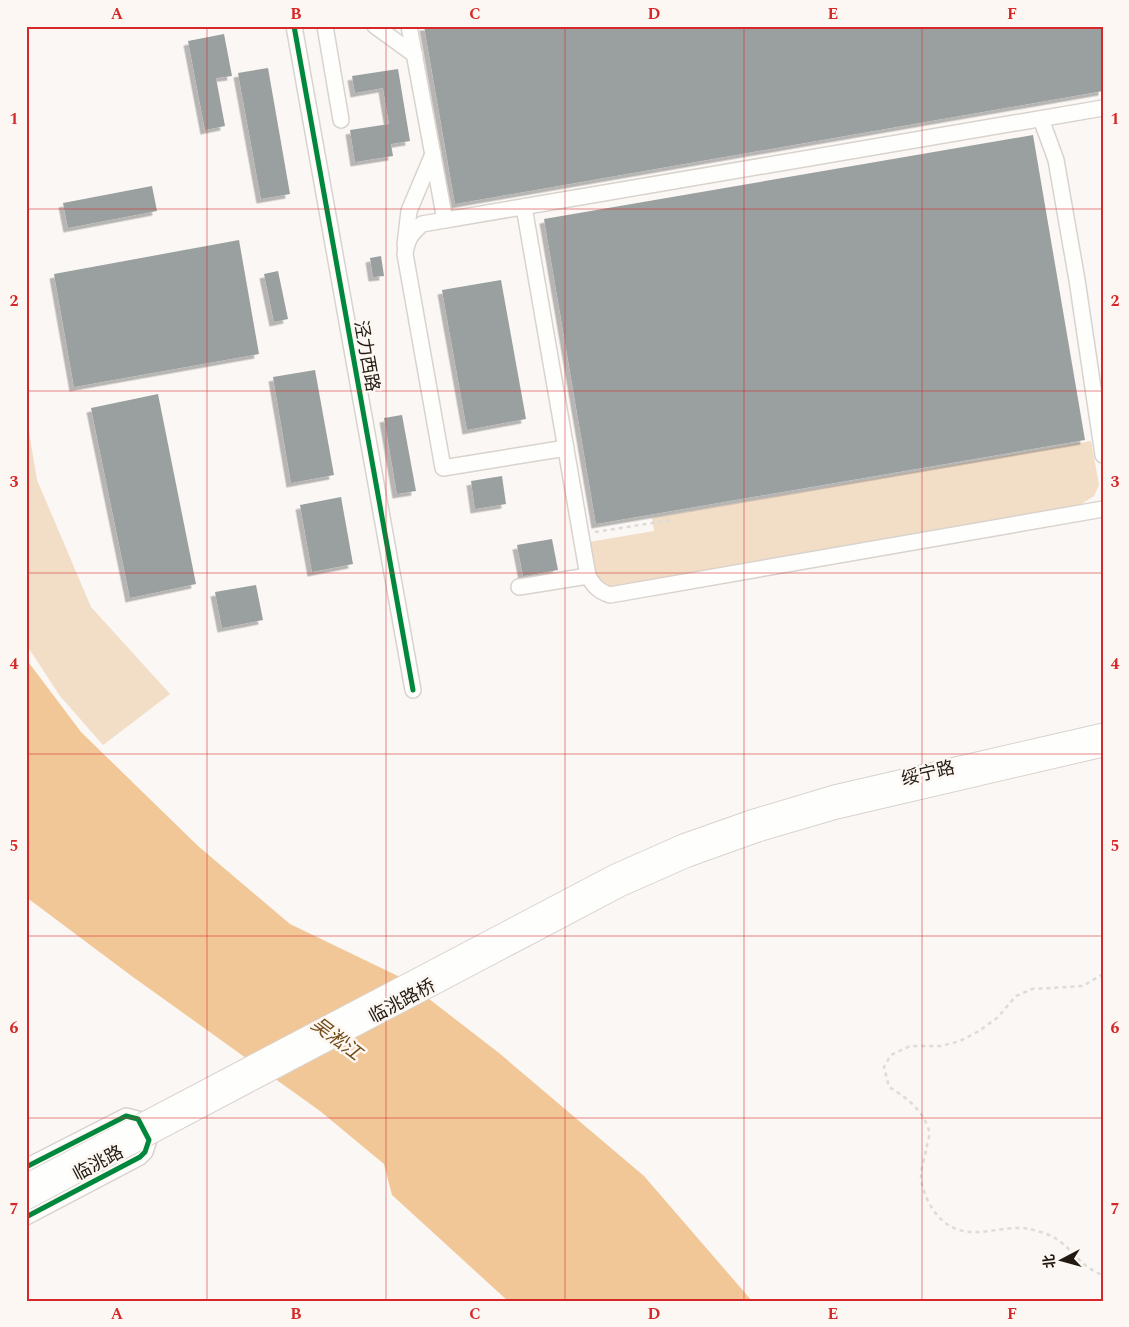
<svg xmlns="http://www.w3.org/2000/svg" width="1129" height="1327" font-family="Spectral,'Noto Sans SC',serif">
<defs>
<filter id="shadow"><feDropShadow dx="-4.5" dy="4.5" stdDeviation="0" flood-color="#0004"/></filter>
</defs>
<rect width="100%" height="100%" fill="#faf7f4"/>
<g fill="#f2ddc6">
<polygon points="26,414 37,480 91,607 170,694 103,745 60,696 26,644"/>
<path d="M1091,441L1099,485L1094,496L1078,506L611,588C590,579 593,562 589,542L654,531L652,518Z"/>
</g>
<polygon fill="#f2c797" points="26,659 81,732 198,846 290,924 402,978 499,1053 644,1176 752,1301 508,1301 392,1195 384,1164 320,1111 133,977 26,897"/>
<g fill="#9aa09f" filter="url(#shadow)">
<polygon points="424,26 1103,26 1103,91 455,204"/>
<polygon points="224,34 232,76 216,78 225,126 205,130 188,41"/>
<polygon points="268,68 290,194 261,199 238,73"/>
<polygon points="398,69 410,141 391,144 393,156 355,162 350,130 389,124 383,88 355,93 352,76"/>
<polygon points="1033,135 1085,440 596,524 544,219"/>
<polygon points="152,186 157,211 68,228 63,203"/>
<polygon points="239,240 259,354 74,387 54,274"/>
<polygon points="381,256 384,276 373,277 370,258"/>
<polygon points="278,271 288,319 274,322 264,274"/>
<polygon points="501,280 526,419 467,430 442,290"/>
<polygon points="315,370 334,475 291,483 273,377"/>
<polygon points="158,394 196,584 130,598 91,408"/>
<polygon points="402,415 416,491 397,494 384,418"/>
<polygon points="502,476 506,504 475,509 471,481"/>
<polygon points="341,497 353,564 312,572 300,505"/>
<polygon points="552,539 558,570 523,576 517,545"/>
<polygon points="256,585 263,620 222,628 215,592"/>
</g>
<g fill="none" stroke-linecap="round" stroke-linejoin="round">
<defs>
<g id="minor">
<polyline points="294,26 413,690"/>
<polyline points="325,26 341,120"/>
<polyline points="375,26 415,55"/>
<polyline points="409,26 445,220"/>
<polyline points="1041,119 1056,160 1077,280 1103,455"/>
<path d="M524,207L588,576C594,586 598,591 610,595L1103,509"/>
<polyline points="405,245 409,211 433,154"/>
<path d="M566,448L443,468L405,254C407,239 411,234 422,224L1103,108"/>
<polyline points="519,587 588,576"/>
<polyline points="26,1167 126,1116 138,1119 149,1140 145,1152 140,1157 26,1217"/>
</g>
<g id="major">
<polyline points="754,819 834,795 1103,733"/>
<polyline points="758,832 837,809 1103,747"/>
</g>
</defs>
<use href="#minor" stroke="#d9d3cd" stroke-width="18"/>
<use href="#major" stroke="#d9d3cd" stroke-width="21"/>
<g stroke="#dcdcda" stroke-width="2.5" stroke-dasharray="4 4" stroke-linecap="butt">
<polyline points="595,532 672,520"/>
<path d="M1103,974L1083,986L1032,989L1016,996L997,1018L979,1031L960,1041L941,1046H910L891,1055L884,1067L889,1087C906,1097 924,1111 929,1131C930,1136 927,1144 926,1150C925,1158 921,1167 921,1176C921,1189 930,1208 939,1217C966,1246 999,1223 1030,1229C1037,1231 1049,1234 1055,1238C1073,1249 1081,1268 1103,1275"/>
</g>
<use href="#minor" stroke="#fefefd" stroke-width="15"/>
<use href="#major" stroke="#fefefd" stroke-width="19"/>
<defs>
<g id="major-bridge">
<polyline points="26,1184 615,874 683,844 754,819"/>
<polyline points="26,1200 620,887 688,857 758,832"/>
</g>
</defs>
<use href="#major-bridge" stroke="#d9d3cd" stroke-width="21" stroke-linecap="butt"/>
<use href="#major-bridge" stroke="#fefefd" stroke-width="19"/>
<defs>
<g id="cycleway">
<polyline points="294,26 413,690"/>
<polyline points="26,1167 126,1116 138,1119 149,1140 145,1152 140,1157 26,1217"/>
</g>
</defs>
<use href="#cycleway" stroke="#fcf7f2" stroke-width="8"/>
<use href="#cycleway" stroke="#00873e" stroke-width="5"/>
</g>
<path fill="none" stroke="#d62828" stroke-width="1" stroke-opacity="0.55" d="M207,26V1301M386,26V1301M565,26V1301M744,26V1301M922,26V1301M26,209H1103M26,391H1103M26,573H1103M26,754H1103M26,936H1103M26,1118H1103"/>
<g text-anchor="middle" stroke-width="5" stroke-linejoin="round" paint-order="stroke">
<g font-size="18" fill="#221a11" stroke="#fcf7f2">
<text transform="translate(367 356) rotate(80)" y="6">泾力西路</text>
<text transform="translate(928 773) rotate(-13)" y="6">绥宁路</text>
<text transform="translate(402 1001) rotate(-28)" y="6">临洮路桥</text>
<text transform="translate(98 1163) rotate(-28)" y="6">临洮路</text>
</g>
<g font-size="19" font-style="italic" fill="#734b19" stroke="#fcf7f2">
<text transform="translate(337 1038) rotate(37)" y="7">吴淞江</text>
</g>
</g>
<rect width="1129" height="1327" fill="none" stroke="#fcf7f2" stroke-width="55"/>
<g transform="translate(1062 1260) rotate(264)" stroke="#fcf7f2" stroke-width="4" paint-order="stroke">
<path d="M0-4L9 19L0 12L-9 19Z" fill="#221a11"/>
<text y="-8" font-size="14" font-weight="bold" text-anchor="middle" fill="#221a11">北</text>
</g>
<rect x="28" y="28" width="1074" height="1272" fill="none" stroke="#d62828" stroke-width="2"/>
<g font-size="16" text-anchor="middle" font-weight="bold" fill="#d62828">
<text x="117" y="19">A</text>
<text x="296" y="19">B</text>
<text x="475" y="19">C</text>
<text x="654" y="19">D</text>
<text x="833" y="19">E</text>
<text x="1012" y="19">F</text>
<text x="14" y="124">1</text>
<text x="1115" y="124">1</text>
<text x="14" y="306">2</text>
<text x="1115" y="306">2</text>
<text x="14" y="487">3</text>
<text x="1115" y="487">3</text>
<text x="14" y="669">4</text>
<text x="1115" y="669">4</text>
<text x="14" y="851">5</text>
<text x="1115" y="851">5</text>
<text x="14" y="1033">6</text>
<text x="1115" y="1033">6</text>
<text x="14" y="1214">7</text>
<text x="1115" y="1214">7</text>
<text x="117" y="1319">A</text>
<text x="296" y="1319">B</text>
<text x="475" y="1319">C</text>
<text x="654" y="1319">D</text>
<text x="833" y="1319">E</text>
<text x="1012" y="1319">F</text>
</g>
</svg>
